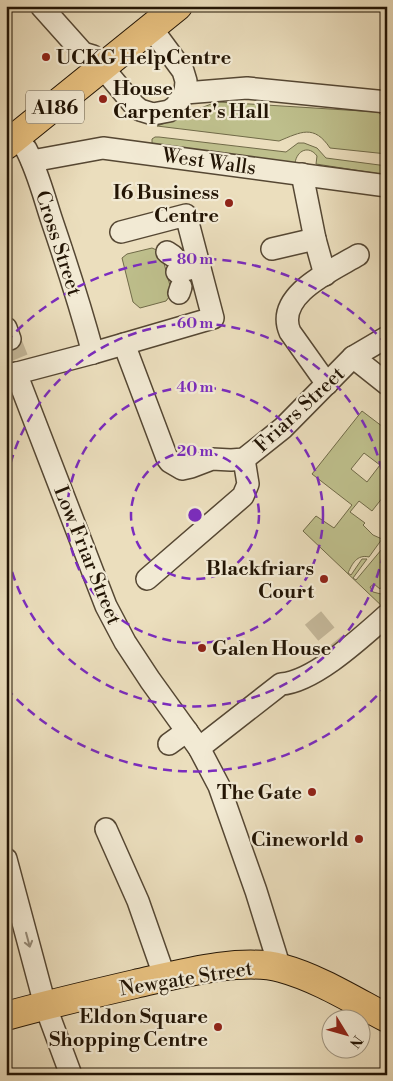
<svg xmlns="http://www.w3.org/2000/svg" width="393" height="1081" font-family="'Libre Bodoni',serif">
<rect width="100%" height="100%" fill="#ebdebd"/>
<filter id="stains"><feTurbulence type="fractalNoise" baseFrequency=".004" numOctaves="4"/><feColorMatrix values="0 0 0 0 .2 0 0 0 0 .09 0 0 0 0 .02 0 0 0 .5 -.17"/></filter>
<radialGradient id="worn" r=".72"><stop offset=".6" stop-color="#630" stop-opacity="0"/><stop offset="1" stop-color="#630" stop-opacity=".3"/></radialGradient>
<g fill="#bebf8c" stroke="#706a48" fill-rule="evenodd">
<path d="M218,102L378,112C391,121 387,139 387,154L330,148C314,124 301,132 279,141L157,126C178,119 197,108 218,102Z"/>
<path d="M155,137H159L286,152L298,143H304L317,148L326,158L387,166V175L316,164L317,156C309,145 297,150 295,163L152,145V139Z"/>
<polygon points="152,248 161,252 172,293 166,301 140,308 133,302 122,258 127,254"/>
<path d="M362,411L387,430V492L372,511L359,501L350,512L365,523L363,525L373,535L382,539L369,557C357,554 352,564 348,573L351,575L362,559H367L353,578L356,580L387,543V580L380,589L374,584L370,587L373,592L381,594L387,587V608L385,609L303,531L316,516L334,528L352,505L312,474ZM364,453L380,465L367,482L351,469Z"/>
</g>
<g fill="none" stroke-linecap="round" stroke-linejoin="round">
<g stroke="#c3b698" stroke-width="21" stroke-dasharray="21 11" stroke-linecap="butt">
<polyline points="10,339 18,359"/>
<polyline points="313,618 342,653"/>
</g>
<defs>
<g id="minor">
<polyline points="41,6 83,53 93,56 134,105 140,110 153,114 169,111 175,107 185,93 247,88 387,102"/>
<polyline points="152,29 183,71 186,81 185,93"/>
<path d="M26,149C38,172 44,197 52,221C67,265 81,309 93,353"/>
<polyline points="32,161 103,148 387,186"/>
<polyline points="302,174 315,239 325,275"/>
<polyline points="272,249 315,239"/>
<polyline points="167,252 173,256"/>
<polyline points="177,272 200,266"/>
<polyline points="179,293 181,287"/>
<polyline points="6,328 10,339"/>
<polyline points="124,344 167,458 170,462 182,469 191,467 212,459 231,460 244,459 283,428 353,357 387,337"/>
<polyline points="353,357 387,384"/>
<polyline points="16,373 106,606 125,642 150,680 199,748 219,786 256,891 280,968"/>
<polyline points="6,376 93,353 213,318 186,215 121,232"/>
<path d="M327,384L290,332C274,295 333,270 358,255"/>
<polyline points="147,579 243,496 248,484 244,459"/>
<polyline points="169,744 187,731"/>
<path d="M199,748L281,684C314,682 362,637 387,615"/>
<polyline points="106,829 138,901 165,978"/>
<polyline points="6,859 45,1005 71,1075"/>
</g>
<g id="major">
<polyline points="6,145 178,6"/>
<path d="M6,1016C49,1004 92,994 135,984C176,975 240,957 281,968C318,978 353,1000 387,1018"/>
</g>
</defs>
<use href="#minor" stroke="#554733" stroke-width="24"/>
<use href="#major" stroke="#231505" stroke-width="30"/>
<use href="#minor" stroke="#f2ead4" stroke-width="21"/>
<use href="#major" stroke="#e6bf7e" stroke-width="28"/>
</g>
<defs><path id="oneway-shaft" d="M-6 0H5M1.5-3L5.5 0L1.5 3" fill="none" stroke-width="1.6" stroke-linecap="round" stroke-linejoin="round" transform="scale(1.25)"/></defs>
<use stroke="#958a77" href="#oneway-shaft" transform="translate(28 940) rotate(75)"/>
<g fill="none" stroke="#7b2cbf" stroke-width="2.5" stroke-dasharray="9 6">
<circle cx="195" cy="515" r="64"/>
<circle cx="195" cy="515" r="128"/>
<path d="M387 525A192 192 0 0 1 7 552M7 478A192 192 0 0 1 387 505"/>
<path d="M387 685A256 256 0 0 1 6 688M6 342A256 256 0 0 1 387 345"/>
</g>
<g fill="#8f2418" stroke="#f2ead4" stroke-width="2">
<circle cx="46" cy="57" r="5"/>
<circle cx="103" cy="99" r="5"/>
<circle cx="229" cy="203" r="5"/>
<circle cx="324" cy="579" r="5"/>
<circle cx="202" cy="648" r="5"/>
<circle cx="312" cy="792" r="5"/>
<circle cx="359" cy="839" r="5"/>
<circle cx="218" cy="1027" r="5"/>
</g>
<g text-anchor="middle" stroke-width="4.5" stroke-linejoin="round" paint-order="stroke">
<rect fill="#f2ead4" stroke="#615543" stroke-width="1" x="26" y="90.5" width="58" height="33" rx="4"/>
<g font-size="19" font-weight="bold" fill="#231505">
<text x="55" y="114">A186</text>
</g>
<g font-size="20" font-weight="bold" fill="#231505" stroke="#f2ead4" text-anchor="end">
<text x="56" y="64" text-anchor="start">UCKG HelpCentre</text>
<text x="113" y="95" text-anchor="start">House<tspan x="113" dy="23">Carpenter's Hall</tspan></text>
<text x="219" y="199">I6 Business<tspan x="219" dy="23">Centre</tspan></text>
<text x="314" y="575">Blackfriars<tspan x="314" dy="23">Court</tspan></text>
<text x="212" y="655" text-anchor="start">Galen House</text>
<text x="302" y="799">The Gate</text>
<text x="349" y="846">Cineworld</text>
<text x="208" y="1023">Eldon Square<tspan x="208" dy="23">Shopping Centre</tspan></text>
</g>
<g font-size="20" fill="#231505" stroke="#f2ead4">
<text transform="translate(209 161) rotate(8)" y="7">West Walls</text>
<text transform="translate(59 243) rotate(72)" y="7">Cross Street</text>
<text transform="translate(299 409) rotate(-43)" y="7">Friars Street</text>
<text transform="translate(88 555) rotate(68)" y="7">Low Friar Street</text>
<text transform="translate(186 978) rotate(-9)" y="7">Newgate Street</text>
</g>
</g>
<circle cx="195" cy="515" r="8" fill="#7b2cbf" stroke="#f2ead4" stroke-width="2.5"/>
<g font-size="15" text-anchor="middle" font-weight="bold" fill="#7b2cbf" stroke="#f2ead4" stroke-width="4.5" stroke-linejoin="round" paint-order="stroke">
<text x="195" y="264">80 m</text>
<text x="195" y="328">60 m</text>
<text x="195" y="392">40 m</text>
<text x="195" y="456">20 m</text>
</g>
<rect width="393" height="1081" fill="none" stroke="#ebdebd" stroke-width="25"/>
<rect x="8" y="8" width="378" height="1066" fill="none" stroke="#231505" stroke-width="2.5"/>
<rect x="12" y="12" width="368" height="1056" fill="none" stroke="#231505"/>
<g transform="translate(346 1034) rotate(127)"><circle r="24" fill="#f2ead4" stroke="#9f9581"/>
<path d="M0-4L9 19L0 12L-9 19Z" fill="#8f2418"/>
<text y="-8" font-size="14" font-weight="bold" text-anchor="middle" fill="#231505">N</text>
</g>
<rect width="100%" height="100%" filter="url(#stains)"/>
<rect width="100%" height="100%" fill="url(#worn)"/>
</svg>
